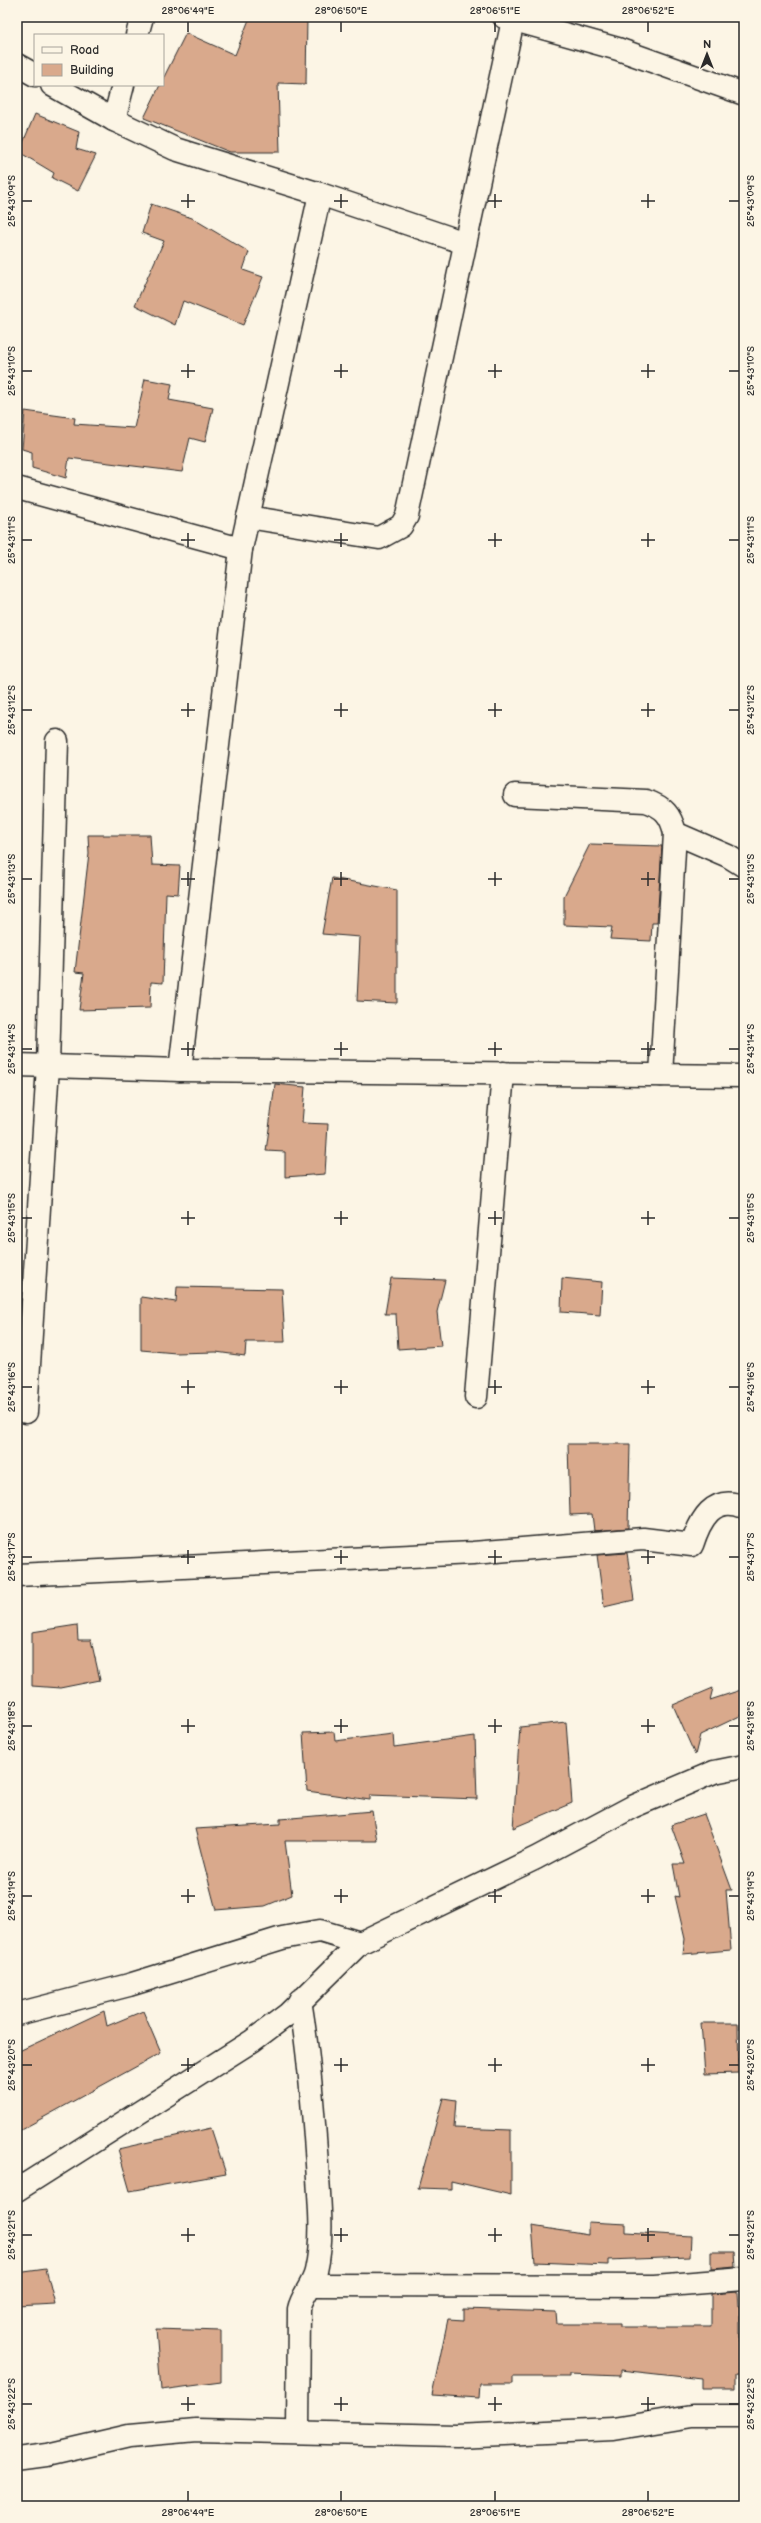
<svg xmlns="http://www.w3.org/2000/svg" width="761" height="2523" font-family="'Balsamiq Sans',sans-serif">
<rect width="100%" height="100%" fill="#fcf5e5"/>
<filter id="ink" filterUnits="userSpaceOnUse"><feTurbulence type="fractalNoise" baseFrequency=".025" numOctaves="2"/><feDisplacementMap in="SourceGraphic" scale="8" xChannelSelector="R" yChannelSelector="G"/><feConvolveMatrix kernelMatrix="1 2 1 2 8 2 1 2 1" color-interpolation-filters="sRGB"/></filter>
<g filter="url(#ink)">
<g fill="#d9a98c" stroke="#2b2b2b">
<polygon points="250,17 307,17 306,84 278,83 280,152 230,152 144,118 160,85 163,85 163,79 186,33 235,55"/>
<polygon points="35,114 79,132 76,149 96,155 78,191 52,178 54,173 19,152"/>
<polygon points="151,204 192,218 249,252 243,270 263,277 243,325 183,301 175,325 135,305 164,241 142,233"/>
<polygon points="145,379 172,384 169,400 213,408 205,442 190,438 182,472 69,458 66,478 32,468 32,452 22,449 25,411 75,418 74,424 134,428"/>
<polygon points="88,835 150,835 152,865 180,866 178,894 166,893 163,983 151,982 150,1008 79,1010 84,973 75,972 89,853"/>
<polygon points="590,844 662,846 657,923 652,923 651,941 610,939 612,927 564,925 564,896"/>
<polygon points="332,878 397,890 397,1003 357,1001 360,937 322,934"/>
<polygon points="275,1084 305,1087 302,1123 328,1124 325,1174 285,1177 285,1152 266,1151"/>
<polygon points="391,1278 445,1280 437,1312 441,1346 398,1349 396,1314 385,1314"/>
<polygon points="562,1278 602,1282 600,1315 561,1312"/>
<polygon points="177,1287 282,1289 285,1342 246,1342 245,1356 216,1352 176,1353 141,1350 141,1297 176,1302"/>
<polygon points="568,1444 630,1444 628,1528 594,1531 592,1514 570,1515"/>
<polygon points="627,1553 634,1600 604,1607 597,1555"/>
<polygon points="77,1625 78,1640 91,1640 100,1680 60,1688 32,1686 32,1632"/>
<polygon points="713,1688 710,1700 744,1689 744,1714 700,1735 695,1755 673,1705"/>
<polygon points="566,1722 572,1803 513,1828 520,1727"/>
<polygon points="334,1732 335,1741 393,1734 394,1747 475,1736 477,1799 370,1795 370,1800 307,1791 303,1733"/>
<polygon points="372,1811 377,1841 285,1841 292,1895 265,1906 216,1910 195,1829 280,1824 280,1819"/>
<polygon points="704,1814 732,1890 726,1890 731,1950 683,1954 685,1939 675,1896 679,1897 673,1864 685,1864 671,1825"/>
<polygon points="104,2011 107,2026 143,2011 161,2053 17,2132 17,2052"/>
<polygon points="701,2023 738,2023 739,2073 705,2074"/>
<polygon points="443,2098 456,2100 454,2128 511,2130 511,2195 451,2181 451,2189 418,2188"/>
<polygon points="211,2128 226,2174 130,2191 118,2149"/>
<polygon points="588,2222 626,2224 626,2232 691,2236 690,2257 608,2260 608,2265 535,2262 532,2226 588,2235"/>
<polygon points="711,2252 735,2252 736,2267 711,2269"/>
<polygon points="46,2269 55,2304 17,2306 17,2273"/>
<polygon points="737,2292 738,2308 740,2308 740,2374 736,2374 736,2388 702,2388 702,2379 620,2370 620,2376 569,2374 569,2377 513,2377 513,2384 480,2384 479,2398 432,2395 448,2319 464,2320 464,2309 556,2312 557,2324 620,2324 620,2327 711,2327 711,2294"/>
<polygon points="156,2329 221,2331 221,2382 161,2390"/>
</g>
<g fill="none" stroke-linecap="round" stroke-linejoin="round">
<defs>
<g id="minor">
<polyline points="504,17 618,49 744,94"/>
<polyline points="137,35 142,17"/>
<polyline points="17,65 35,75"/>
<polyline points="52,85 114,120 123,85"/>
<polyline points="114,120 175,149 320,194 465,243"/>
<polyline points="17,488 241,549"/>
<polyline points="248,517 379,538 401,526 407,516 513,20"/>
<path d="M515,795L646,801C664,807 671,815 675,833L661,1075"/>
<polyline points="675,833 728,856 744,866"/>
<polyline points="17,1065 180,1070 744,1076"/>
<polyline points="180,1070 241,549 320,194"/>
<polyline points="476,1397 503,1073"/>
<polyline points="26,1412 48,1066 57,741"/>
<path d="M17,1575L473,1553L643,1539L692,1545C700,1520 713,1494 744,1507"/>
<polyline points="17,2014 129,1985 282,1938 320,1931 360,1943"/>
<polyline points="17,2190 252,2041 288,2014 360,1943 536,1858 632,1807 714,1772 744,1766"/>
<polyline points="312,2285 655,2286 744,2279"/>
<path d="M298,2432L299,2309C302,2295 313,2285 316,2271C324,2237 319,2198 317,2164C313,2109 309,2055 300,2000"/>
<polyline points="17,2459 47,2455 129,2436 196,2430 456,2436 613,2429 692,2416 744,2416"/>
</g>
</defs>
<use href="#minor" stroke="#2b2b2b" stroke-width="25"/>
<use href="#minor" stroke="#fcf5e5" stroke-width="22"/>
</g>
</g>
<path fill="none" stroke="#2b2b2b" stroke-width="1.5" d="M188,22V32M341,22V32M495,22V32M648,22V32M188,194V208M341,194V208M495,194V208M648,194V208M22,201H32M181,201H195M334,201H348M488,201H502M641,201H655M729,201H739M188,364V378M341,364V378M495,364V378M648,364V378M22,371H32M181,371H195M334,371H348M488,371H502M641,371H655M729,371H739M188,533V547M341,533V547M495,533V547M648,533V547M22,540H32M181,540H195M334,540H348M488,540H502M641,540H655M729,540H739M188,703V717M341,703V717M495,703V717M648,703V717M22,710H32M181,710H195M334,710H348M488,710H502M641,710H655M729,710H739M188,872V886M341,872V886M495,872V886M648,872V886M22,879H32M181,879H195M334,879H348M488,879H502M641,879H655M729,879H739M188,1042V1056M341,1042V1056M495,1042V1056M648,1042V1056M22,1049H32M181,1049H195M334,1049H348M488,1049H502M641,1049H655M729,1049H739M188,1211V1225M341,1211V1225M495,1211V1225M648,1211V1225M22,1218H32M181,1218H195M334,1218H348M488,1218H502M641,1218H655M729,1218H739M188,1380V1394M341,1380V1394M495,1380V1394M648,1380V1394M22,1387H32M181,1387H195M334,1387H348M488,1387H502M641,1387H655M729,1387H739M188,1550V1564M341,1550V1564M495,1550V1564M648,1550V1564M22,1557H32M181,1557H195M334,1557H348M488,1557H502M641,1557H655M729,1557H739M188,1719V1733M341,1719V1733M495,1719V1733M648,1719V1733M22,1726H32M181,1726H195M334,1726H348M488,1726H502M641,1726H655M729,1726H739M188,1889V1903M341,1889V1903M495,1889V1903M648,1889V1903M22,1896H32M181,1896H195M334,1896H348M488,1896H502M641,1896H655M729,1896H739M188,2058V2072M341,2058V2072M495,2058V2072M648,2058V2072M22,2065H32M181,2065H195M334,2065H348M488,2065H502M641,2065H655M729,2065H739M188,2228V2242M341,2228V2242M495,2228V2242M648,2228V2242M22,2235H32M181,2235H195M334,2235H348M488,2235H502M641,2235H655M729,2235H739M188,2397V2411M341,2397V2411M495,2397V2411M648,2397V2411M22,2404H32M181,2404H195M334,2404H348M488,2404H502M641,2404H655M729,2404H739M188,2491V2501M341,2491V2501M495,2491V2501M648,2491V2501"/>
<rect width="761" height="2523" fill="none" stroke="#fcf5e5" stroke-width="44"/>
<rect x="34" y="34" width="130" height="52" fill="#fcf5e5" stroke="#a8a49b"/>
<rect x="42" y="47" width="20" height="6" fill="#fcf5e5" stroke="#a8a49b"/>
<text x="70" y="54" font-size="12" fill="#2b2b2b">Road</text>
<rect x="42" y="64" width="20" height="12" fill="#d9a98c" stroke="#a8a49b"/>
<text x="70" y="74" font-size="12" fill="#2b2b2b">Building</text>
<g transform="translate(707 54)" stroke="#fcf5e5" stroke-width="3" paint-order="stroke">
<path d="M0-3L7 15L0 10L-7 15Z" fill="#2b2b2b"/>
<text y="-6" font-size="11" font-weight="bold" text-anchor="middle" fill="#2b2b2b">N</text>
</g>
<rect x="22" y="22" width="717" height="2479" fill="none" stroke="#2b2b2b" stroke-width="1.5"/>
<g font-size="10" text-anchor="middle" fill="#2b2b2b">
<text x="188" y="14">28°06'49"E</text>
<text x="341" y="14">28°06'50"E</text>
<text x="495" y="14">28°06'51"E</text>
<text x="648" y="14">28°06'52"E</text>
<text transform="translate(11 201) rotate(-90)" y="4">25°43'09"S</text>
<text transform="translate(750 201) rotate(-90)" y="4">25°43'09"S</text>
<text transform="translate(11 371) rotate(-90)" y="4">25°43'10"S</text>
<text transform="translate(750 371) rotate(-90)" y="4">25°43'10"S</text>
<text transform="translate(11 540) rotate(-90)" y="4">25°43'11"S</text>
<text transform="translate(750 540) rotate(-90)" y="4">25°43'11"S</text>
<text transform="translate(11 710) rotate(-90)" y="4">25°43'12"S</text>
<text transform="translate(750 710) rotate(-90)" y="4">25°43'12"S</text>
<text transform="translate(11 879) rotate(-90)" y="4">25°43'13"S</text>
<text transform="translate(750 879) rotate(-90)" y="4">25°43'13"S</text>
<text transform="translate(11 1049) rotate(-90)" y="4">25°43'14"S</text>
<text transform="translate(750 1049) rotate(-90)" y="4">25°43'14"S</text>
<text transform="translate(11 1218) rotate(-90)" y="4">25°43'15"S</text>
<text transform="translate(750 1218) rotate(-90)" y="4">25°43'15"S</text>
<text transform="translate(11 1387) rotate(-90)" y="4">25°43'16"S</text>
<text transform="translate(750 1387) rotate(-90)" y="4">25°43'16"S</text>
<text transform="translate(11 1557) rotate(-90)" y="4">25°43'17"S</text>
<text transform="translate(750 1557) rotate(-90)" y="4">25°43'17"S</text>
<text transform="translate(11 1726) rotate(-90)" y="4">25°43'18"S</text>
<text transform="translate(750 1726) rotate(-90)" y="4">25°43'18"S</text>
<text transform="translate(11 1896) rotate(-90)" y="4">25°43'19"S</text>
<text transform="translate(750 1896) rotate(-90)" y="4">25°43'19"S</text>
<text transform="translate(11 2065) rotate(-90)" y="4">25°43'20"S</text>
<text transform="translate(750 2065) rotate(-90)" y="4">25°43'20"S</text>
<text transform="translate(11 2235) rotate(-90)" y="4">25°43'21"S</text>
<text transform="translate(750 2235) rotate(-90)" y="4">25°43'21"S</text>
<text transform="translate(11 2404) rotate(-90)" y="4">25°43'22"S</text>
<text transform="translate(750 2404) rotate(-90)" y="4">25°43'22"S</text>
<text x="188" y="2516">28°06'49"E</text>
<text x="341" y="2516">28°06'50"E</text>
<text x="495" y="2516">28°06'51"E</text>
<text x="648" y="2516">28°06'52"E</text>
</g>
</svg>
